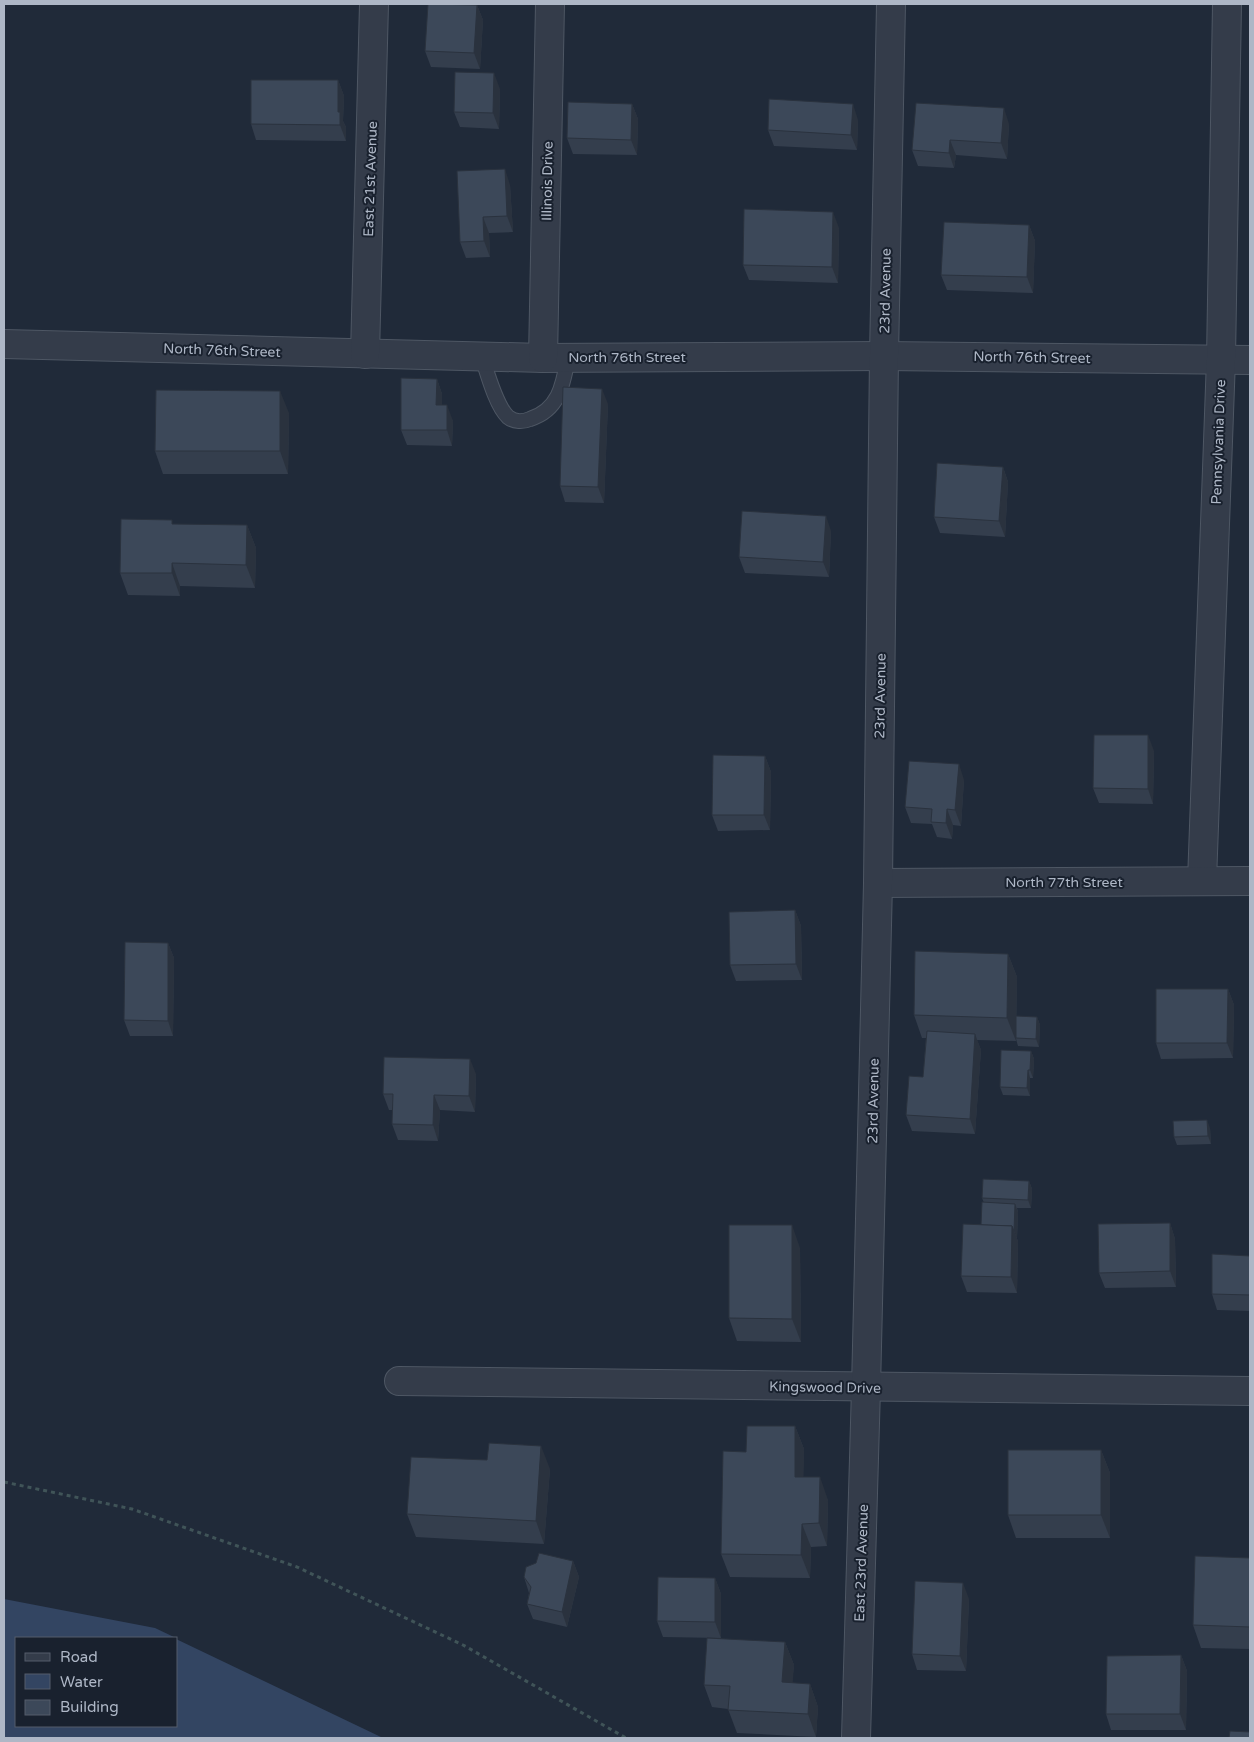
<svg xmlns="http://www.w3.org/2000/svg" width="1254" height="1742" font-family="'Varela Round',sans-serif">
<rect width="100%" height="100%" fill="#202a39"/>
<polygon fill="#334562" points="4,1599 155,1628 176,1638 16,1638 16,1726 176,1726 176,1639 383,1738 4,1738"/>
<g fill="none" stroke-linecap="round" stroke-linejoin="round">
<defs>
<path id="lane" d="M482,357C487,372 496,406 508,417C514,422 523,422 530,419C559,410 563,385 568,358"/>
<g id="street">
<polyline points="4,344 543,358 884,356 1250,360"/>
<polyline points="365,354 374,4"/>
<polyline points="543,358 550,4"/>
<polyline points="1202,881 1221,359 1227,4"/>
<polyline points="878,883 1250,881"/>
<polyline points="399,1381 1250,1391"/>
<polyline points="856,1738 866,1388 878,883 884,356 891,4"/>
</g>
</defs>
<use href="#lane" stroke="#4e5764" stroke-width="16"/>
<use href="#street" stroke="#4e5764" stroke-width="30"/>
<polyline stroke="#405458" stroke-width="3" stroke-dasharray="4 4" stroke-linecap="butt" points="4,1482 132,1509 297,1567 463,1645 626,1738"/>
<use href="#lane" stroke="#343c4a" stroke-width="14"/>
<use href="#street" stroke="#343c4a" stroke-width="28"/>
</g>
<g fill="#343e4d">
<polygon points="477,5 483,20 480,69 431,67 425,51"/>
<polygon points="338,80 344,96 343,121 346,127 346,141 256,140 251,124"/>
<polygon points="500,89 499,129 460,127 454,112"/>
<polygon points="632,104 638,119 637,155 573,154 567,138"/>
<polygon points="858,120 857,150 774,146 768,130"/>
<polygon points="1009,124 1007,159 956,155 954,168 918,166 912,150"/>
<polygon points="510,185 513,232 489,233 490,257 466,258 460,242"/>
<polygon points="1029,225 1035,241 1033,293 947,290 941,275"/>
<polygon points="839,228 838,283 749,280 743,265"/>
<polygon points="437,379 442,394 442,405 453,421 452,446 407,445 401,430"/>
<polygon points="608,404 604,503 565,502 560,486"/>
<polygon points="289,413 288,474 163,474 155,451"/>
<polygon points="1003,467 1008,482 1005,537 940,533 934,517"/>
<polygon points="247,525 256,548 255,588 180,586 180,596 128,595 120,573"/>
<polygon points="831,531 829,577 745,573 739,557"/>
<polygon points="1154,751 1153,804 1099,803 1093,788"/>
<polygon points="765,756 771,772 770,830 718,831 712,815"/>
<polygon points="964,780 961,826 953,825 952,839 937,837 932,824 911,823 905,807"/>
<polygon points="795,910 801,926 802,980 736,981 730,965"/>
<polygon points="168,943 174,958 173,1036 130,1036 124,1020"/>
<polygon points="1008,954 1017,977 1016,1031 1037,1017 1040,1025 1039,1047 1018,1046 1016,1039 1016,1041 977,1040 981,1050 975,1134 912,1131 906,1115 923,1077 926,1038 922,1038 914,1015"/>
<polygon points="1228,989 1234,1005 1233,1058 1161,1059 1156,1043"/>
<polygon points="1031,1051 1034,1059 1033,1078 1030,1078 1030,1096 1003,1095 1000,1087"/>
<polygon points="476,1074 475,1112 440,1110 438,1141 398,1140 392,1124 393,1110 389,1110 383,1094"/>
<polygon points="1210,1128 1211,1144 1177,1145 1174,1137"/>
<polygon points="1029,1181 1032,1189 1031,1208 1017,1208 1018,1212 1017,1239 1018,1241 1017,1293 967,1292 961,1276 981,1225 984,1203 982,1198"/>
<polygon points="1170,1223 1175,1239 1176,1287 1105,1288 1099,1273"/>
<polygon points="800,1248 801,1342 737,1341 729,1318"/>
<polygon points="1250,1256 1250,1311 1217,1310 1212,1294"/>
<polygon points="795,1426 804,1449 803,1477 828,1500 827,1546 811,1547 810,1578 730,1577 721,1554 746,1452"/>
<polygon points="1101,1450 1110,1473 1110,1538 1016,1538 1008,1515"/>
<polygon points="550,1469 544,1544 416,1537 407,1514"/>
<polygon points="1250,1558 1250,1649 1201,1648 1193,1625"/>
<polygon points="573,1561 579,1577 567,1627 533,1619 527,1604 529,1593 524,1577"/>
<polygon points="715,1578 721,1594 721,1638 663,1637 657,1621"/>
<polygon points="969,1599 966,1671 917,1670 912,1654"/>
<polygon points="785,1642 794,1665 792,1683 810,1684 818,1707 816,1737 737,1733 728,1709 712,1707 704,1685"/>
<polygon points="1181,1655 1187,1671 1186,1730 1111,1730 1106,1714"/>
</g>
<g fill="#2a323e">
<polygon points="477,5 483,20 480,69 474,53"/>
<polygon points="494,73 500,89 499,129 493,113"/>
<polygon points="338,80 344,96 343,121 346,127 346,141 340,125 338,112"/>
<polygon points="632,104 638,119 637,155 631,140"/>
<polygon points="853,104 858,120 857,150 851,135"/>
<polygon points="1004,108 1009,124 1007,159 1001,143"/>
<polygon points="950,140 956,155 954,168 949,153"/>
<polygon points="505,169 510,185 513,232 507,216"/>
<polygon points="833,212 839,228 838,283 832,267"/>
<polygon points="483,217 489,233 490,257 484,241"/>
<polygon points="1029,225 1035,241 1033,293 1027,277"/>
<polygon points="437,379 442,394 442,421 436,405"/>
<polygon points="602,389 608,404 604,503 598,487"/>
<polygon points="280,391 289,413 288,474 280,451"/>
<polygon points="447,405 453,421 452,446 447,430"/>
<polygon points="1003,467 1008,482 1005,537 999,521"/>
<polygon points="826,516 831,531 829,577 823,562"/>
<polygon points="247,525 256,548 255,588 246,565"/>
<polygon points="172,563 180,586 180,596 172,573"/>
<polygon points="1148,735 1154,751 1153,804 1148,789"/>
<polygon points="765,756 771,772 770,830 764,815"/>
<polygon points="959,764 964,780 961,826 955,810"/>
<polygon points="947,809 953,825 952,839 946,823"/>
<polygon points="795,910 801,926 802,980 796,964"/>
<polygon points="168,943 174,958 173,1036 168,1021"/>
<polygon points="1008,954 1017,977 1016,1041 1007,1018"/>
<polygon points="1228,989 1234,1005 1233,1058 1227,1043"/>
<polygon points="1037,1017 1040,1025 1039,1047 1036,1039"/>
<polygon points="975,1034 981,1050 975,1134 970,1119"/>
<polygon points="1031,1051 1034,1059 1033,1078 1030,1070"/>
<polygon points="470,1059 476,1074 475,1112 469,1096"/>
<polygon points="1028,1070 1030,1078 1030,1096 1027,1088"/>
<polygon points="434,1095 440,1110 438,1141 433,1125"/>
<polygon points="1207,1120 1210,1128 1211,1144 1208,1136"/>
<polygon points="1029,1181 1032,1189 1031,1208 1028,1200"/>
<polygon points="1015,1204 1018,1212 1017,1239 1014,1231"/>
<polygon points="1170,1223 1175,1239 1176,1287 1170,1271"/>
<polygon points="792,1225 800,1248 801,1342 792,1319"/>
<polygon points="1012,1226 1018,1241 1017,1293 1011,1277"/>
<polygon points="795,1426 804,1449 803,1500 795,1477"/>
<polygon points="541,1446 550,1469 544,1544 536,1521"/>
<polygon points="1101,1450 1110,1473 1110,1538 1101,1515"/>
<polygon points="820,1477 828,1500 827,1546 819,1523"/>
<polygon points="802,1524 811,1547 810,1578 801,1555"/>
<polygon points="573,1561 579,1577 567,1627 562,1612"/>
<polygon points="715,1578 721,1594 721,1638 715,1622"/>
<polygon points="963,1583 969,1599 966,1671 960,1656"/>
<polygon points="785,1642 794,1665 791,1705 782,1682"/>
<polygon points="1181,1655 1187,1671 1186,1730 1180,1714"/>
<polygon points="810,1684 818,1707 816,1737 808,1714"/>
</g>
<g fill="#3c4859" stroke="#2a323e">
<polygon points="428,4 477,5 474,53 425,51"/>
<polygon points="455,72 494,73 493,113 454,112"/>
<polygon points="251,80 338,80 338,112 340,112 340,125 251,124"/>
<polygon points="769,99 853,104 851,135 768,130"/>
<polygon points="568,102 632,104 631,140 567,138"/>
<polygon points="916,103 1004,108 1001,143 950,140 949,153 912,150"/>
<polygon points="505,169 507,216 483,217 484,241 460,242 457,171"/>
<polygon points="744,209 833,212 832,267 743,265"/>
<polygon points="944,222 1029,225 1027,277 941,275"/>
<polygon points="401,378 437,379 436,405 447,405 447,430 401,430"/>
<polygon points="563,387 602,389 598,487 560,486"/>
<polygon points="156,390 280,391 280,451 155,451"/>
<polygon points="937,463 1003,467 999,521 934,517"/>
<polygon points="742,511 826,516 823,562 739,557"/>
<polygon points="121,519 172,520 172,524 247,525 246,565 172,563 172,573 120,573"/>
<polygon points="1094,735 1148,735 1148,789 1093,788"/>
<polygon points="713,755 765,756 764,815 712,815"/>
<polygon points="909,761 959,764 955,810 947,809 946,823 931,822 932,809 905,807"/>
<polygon points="795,910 796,964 730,965 729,912"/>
<polygon points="125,942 168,943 168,1021 124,1020"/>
<polygon points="915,951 1008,954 1007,1018 914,1015"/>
<polygon points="1156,989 1228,989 1227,1043 1156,1043"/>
<polygon points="1016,1016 1037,1017 1036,1039 1016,1038"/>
<polygon points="927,1031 975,1034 970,1119 906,1115 909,1076 923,1077"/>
<polygon points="1001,1050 1031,1051 1030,1070 1028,1070 1027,1088 1000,1087"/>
<polygon points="384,1057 470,1059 469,1096 434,1095 433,1125 392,1124 393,1094 383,1094"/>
<polygon points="1207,1120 1208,1136 1174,1137 1173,1121"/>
<polygon points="983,1179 1029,1181 1028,1200 982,1198"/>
<polygon points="982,1202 1015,1204 1014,1231 1012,1226 981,1225"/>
<polygon points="1170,1223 1170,1271 1099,1273 1098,1224"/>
<polygon points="963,1224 1012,1226 1011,1277 961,1276"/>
<polygon points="729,1225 792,1225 792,1319 729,1318"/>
<polygon points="1212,1254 1250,1256 1250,1295 1212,1294"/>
<polygon points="747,1426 795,1426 795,1477 820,1477 819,1523 802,1524 801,1555 721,1554 723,1451 746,1452"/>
<polygon points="489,1443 541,1446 536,1521 407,1514 411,1457 487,1460"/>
<rect x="1008" y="1450" width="93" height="65"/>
<polygon points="539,1553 573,1561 562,1612 527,1604 531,1587 524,1577 526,1567 536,1563"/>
<polygon points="1195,1556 1250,1558 1250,1627 1193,1625"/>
<polygon points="658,1577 715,1578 715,1622 657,1621"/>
<polygon points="915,1581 963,1583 960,1656 912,1654"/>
<polygon points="707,1638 785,1642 782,1682 810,1684 808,1714 728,1710 730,1686 704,1685"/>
<polygon points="1181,1655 1180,1714 1106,1714 1107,1656"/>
<polygon points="1230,1731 1250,1732 1250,1738 1229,1738"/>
</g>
<g text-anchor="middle" stroke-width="4" stroke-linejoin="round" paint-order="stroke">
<g font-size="14" fill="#aeb7c6" stroke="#19212e">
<text transform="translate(370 179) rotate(-88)" y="5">East 21st Avenue</text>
<text transform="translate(547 181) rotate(-89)" y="5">Illinois Drive</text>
<text transform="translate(885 291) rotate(-89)" y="5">23rd Avenue</text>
<text transform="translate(222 350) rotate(2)" y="5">North 76th Street</text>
<text x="627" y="362">North 76th Street</text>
<text transform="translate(1032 357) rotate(1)" y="5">North 76th Street</text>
<text transform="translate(1218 442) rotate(-88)" y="5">Pennsylvania Drive</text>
<text transform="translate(880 696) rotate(-89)" y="5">23rd Avenue</text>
<text x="1064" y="887">North 77th Street</text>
<text transform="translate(873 1101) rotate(-89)" y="5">23rd Avenue</text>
<text transform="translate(825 1387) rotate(1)" y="5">Kingswood Drive</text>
<text transform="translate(861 1563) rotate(-88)" y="5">East 23rd Avenue</text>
</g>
</g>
<rect width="1254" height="1742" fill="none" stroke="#aeb7c6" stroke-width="10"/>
<rect x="15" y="1637" width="162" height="90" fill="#19212e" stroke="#555d6b"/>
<rect x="25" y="1653" width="25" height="8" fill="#343c4a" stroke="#555d6b"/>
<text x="60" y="1662" font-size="15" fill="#aeb7c6">Road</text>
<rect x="25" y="1674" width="25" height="15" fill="#334562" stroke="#555d6b"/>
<text x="60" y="1687" font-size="15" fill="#aeb7c6">Water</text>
<rect x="25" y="1700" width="25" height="15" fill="#3c4859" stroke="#555d6b"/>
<text x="60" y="1712" font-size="15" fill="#aeb7c6">Building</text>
</svg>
